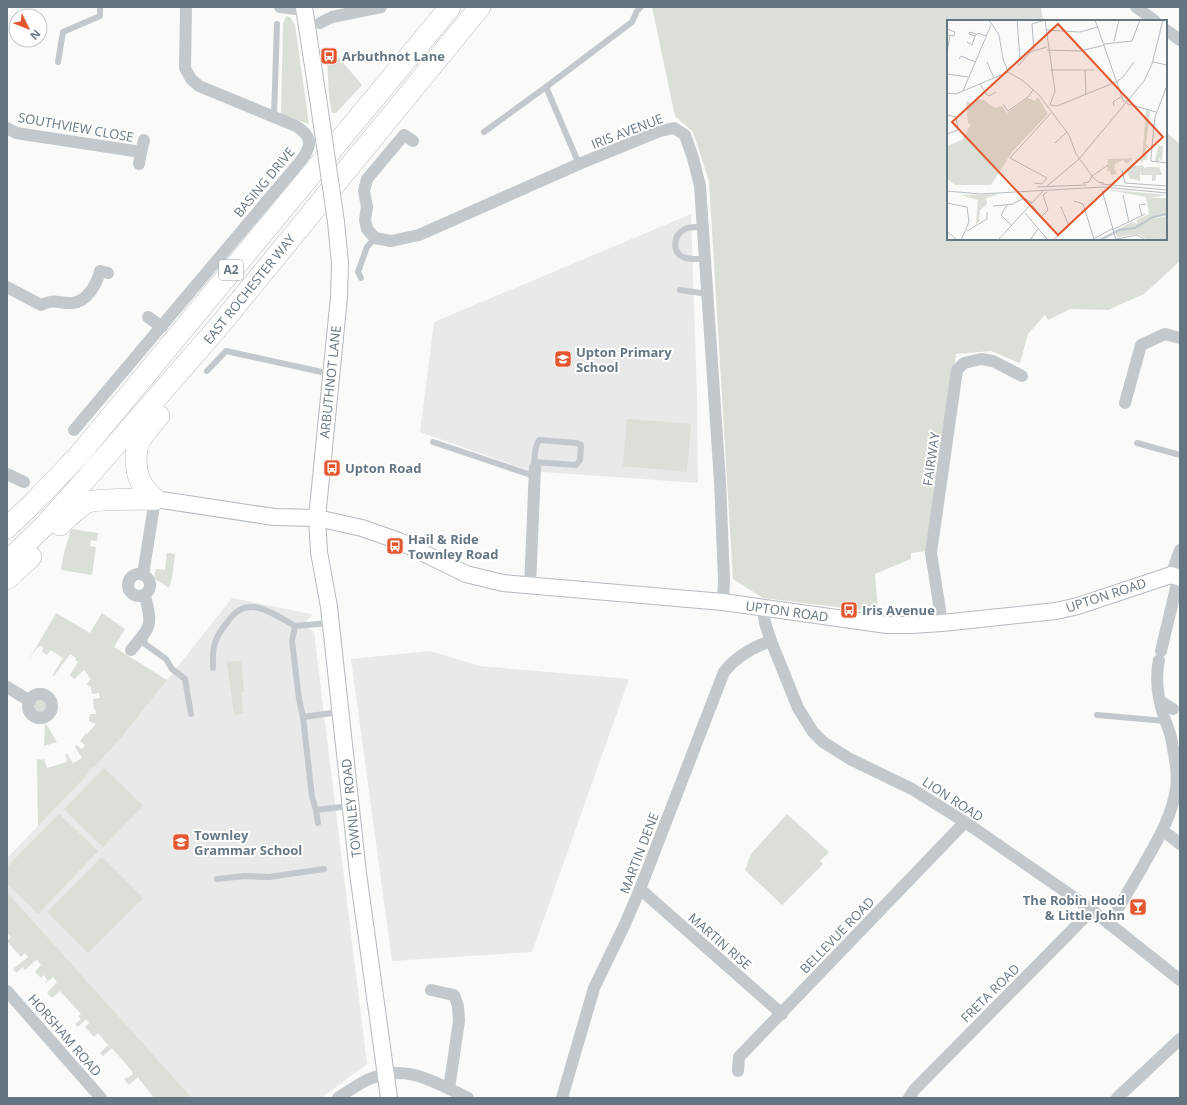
<svg xmlns="http://www.w3.org/2000/svg" width="1187" height="1105" font-family="'Open Sans',sans-serif">
<rect width="100%" height="100%" fill="#fafaf8"/>
<g fill="#e8e9e9">
<polygon points="691,214 697,395 698,483 530,471 420,432 434,322"/>
<polygon points="232,598 311,614 312,616 307,620 308,628 314,632 367,1064 321,1098 192,1098 7,892 7,858 89,773 88,770 121,738"/>
<polygon points="430,651 480,666 629,679 532,952 392,961 351,659"/>
</g>
<g fill="#dadfd7">
<polygon points="652,7 1041,7 1043,21 948,21 948,239 1166,239 1166,132 1180,144 1180,261 1144,294 1108,310 1070,309 1048,320 1045,315 1028,334 1020,363 991,351 956,354 927,551 911,553 911,559 875,574 878,612 763,598 733,579 709,181 693,132 675,116"/>
<polygon points="286,16 290,17 295,25 309,124 281,114 283,24"/>
<polygon points="332,53 340,59 362,85 336,113 332,113 329,96 327,57"/>
<polygon points="627,419 691,424 687,472 623,466"/>
<polygon points="71,529 98,533 97,541 91,540 90,546 96,547 92,575 61,570 63,557"/>
<polygon points="167,553 175,554 172,578 169,588 154,578 156,569 165,570"/>
<polygon points="56,613 90,633 102,613 125,629 114,647 167,680 121,738 93,768 92,767 88,770 89,773 38,826 37,759 41,760 44,759 47,768 67,762 65,754 67,754 73,763 82,758 75,747 76,745 82,749 85,745 80,741 86,733 87,734 96,724 89,721 90,714 96,714 95,709 94,709 93,699 100,698 99,693 92,694 91,687 86,684 91,679 84,670 74,679 70,675 78,662 75,660 76,658 70,654 54,676 53,675 63,658 51,650 47,655 42,652 43,647 40,646 36,649 28,661"/>
<polygon points="241,661 244,691 241,692 243,713 234,715 227,662"/>
<circle cx="40" cy="707" r="7"/>
<polygon points="45,724 46,724 57,742 44,746"/>
<polygon points="104,768 143,806 103,847 64,809"/>
<polygon points="59,814 98,851 38,914 7,883 7,867"/>
<polygon points="787,814 829,852 820,861 823,864 782,905 745,870 751,854"/>
<polygon points="102,857 143,898 88,953 47,912"/>
<polygon points="7,892 192,1098 153,1097 138,1077 129,1085 124,1079 127,1077 128,1078 133,1074 132,1071 112,1048 103,1056 100,1053 108,1045 98,1033 94,1037 85,1027 89,1023 86,1019 78,1027 75,1024 81,1019 78,1016 81,1014 60,991 52,998 47,993 57,982 53,977 45,983 45,982 47,980 44,975 41,978 35,972 41,965 37,960 35,961 25,970 23,967 16,973 13,969 28,957 25,953 21,957 7,941 11,937 8,934 7,934"/>
</g>
<g fill="none" stroke-linecap="round" stroke-linejoin="round">
<defs>
<g id="secondary">
<polyline points="304,7 319,105"/>
<polyline points="340,263 339,297 317,518 319,552 329,607 358,873 389,1098"/>
<polyline points="155,499 274,517 317,518 362,528 399,541 466,574 503,583 723,602 887,625 912,625 942,623 1056,611 1078,606 1171,575 1180,578"/>
</g>
<g id="highway">
<path d="M155,499C150,494 144,489 141,482C135,471 134,449 141,439C146,431 153,423 159,416"/>
<path d="M60,525C68,517 76,509 86,503C97,498 141,500 155,499"/>
<polyline points="7,528 34,502 79,455 450,7"/>
<polyline points="7,562 45,525 93,471 220,325 480,7"/>
<polyline points="7,579 31,557"/>
</g>
</defs>
<use href="#secondary" stroke="#b3babf" stroke-width="18"/>
<use href="#highway" stroke="#b4b9bd" stroke-width="22"/>
<g stroke="#c3c8cc" stroke-width="6">
<polyline points="58,62 63,32 100,16 100,7"/>
<polyline points="546,87 579,164"/>
<polyline points="274,116 277,24"/>
<polyline points="484,132 546,87 632,22 637,11 641,7"/>
<path d="M703,227C697,227 690,226 685,229C674,234 671,251 683,257C689,260 699,259 705,259"/>
<polyline points="361,278 358,272 367,247 375,238"/>
<polyline points="680,290 708,294"/>
<polyline points="207,371 226,351 331,374"/>
<polyline points="433,442 534,476"/>
<polyline points="1137,443 1180,455"/>
<path d="M534,462L576,465L580,460L581,445L577,443L539,440C534,448 534,459 535,468"/>
<polyline points="144,636 145,644 166,659 172,669 185,679 191,714"/>
<path d="M213,668C213,659 212,651 215,643C217,636 221,630 226,624C234,612 243,604 259,608C271,611 284,620 295,626"/>
<polyline points="1097,715 1165,721"/>
<polyline points="303,717 299,699 292,641 295,626 329,623"/>
<polyline points="316,810 349,806"/>
<polyline points="318,823 316,810 312,797 303,717 339,712"/>
<polyline points="217,879 245,876 269,877 324,869"/>
</g>
<g stroke="#c3c8cc" stroke-width="12">
<polyline points="280,7 304,10"/>
<polyline points="1136,7 1155,21"/>
<polyline points="320,23 332,17 381,7"/>
<polyline points="1166,30 1180,40"/>
<polyline points="7,128 16,133 141,152 139,164"/>
<polyline points="413,141 404,135 367,179 364,191 367,207 365,220 367,229 375,238 391,241 419,235 579,164 660,131 674,128 685,135 693,158 700,186 720,481 724,580 723,602"/>
<polyline points="141,152 144,140"/>
<path d="M7,287L41,305C55,298 59,304 72,303C87,302 97,284 100,271L108,273"/>
<polyline points="148,317 162,327"/>
<polyline points="1125,403 1141,345 1165,334 1180,338"/>
<path d="M74,430L299,163C311,148 315,138 296,126L199,86L191,79L185,68L186,7"/>
<polyline points="7,474 24,482"/>
<circle cx="139" cy="585" r="11"/>
<polyline points="143,575 155,499"/>
<polyline points="530,587 535,468"/>
<polyline points="763,608 765,623 771,641 798,708 813,732 823,742 850,759 912,789 965,822 1092,910 1180,980"/>
<polyline points="942,623 931,553 957,370 964,363 981,359 993,361 1022,376"/>
<path d="M131,650C151,626 153,627 145,596"/>
<polyline points="1161,651 1177,584 1171,575 1180,550"/>
<polyline points="7,687 30,701"/>
<circle cx="40" cy="706" r="12"/>
<polyline points="1160,701 1173,709"/>
<polyline points="1163,832 1169,835 1180,844"/>
<polyline points="640,889 782,1014"/>
<path d="M1109,924C1120,905 1132,885 1143,866C1157,841 1172,817 1176,788C1178,773 1175,758 1172,743C1171,734 1167,725 1164,717C1158,699 1155,679 1159,660"/>
<polyline points="431,990 454,995 458,1006 459,1021 449,1089"/>
<polyline points="7,991 101,1098"/>
<polyline points="738,1071 739,1057 965,822"/>
<path d="M338,1098C347,1092 357,1085 367,1080C406,1062 434,1082 468,1098"/>
<path d="M562,1098L594,988L625,924L640,889L724,672C736,657 753,647 771,641"/>
<polyline points="909,1098 914,1090 1092,910"/>
<polyline points="1117,1098 1180,1039"/>
</g>
<use href="#secondary" stroke="#fff" stroke-width="16"/>
<use href="#highway" stroke="#fff" stroke-width="21"/>
<defs>
<polyline id="secondary-bridge" points="319,105 336,222 340,263"/>
</defs>
<use href="#secondary-bridge" stroke="#b3babf" stroke-width="18" stroke-linecap="butt"/>
<use href="#secondary-bridge" stroke="#fff" stroke-width="16"/>
</g>
<defs>
<symbol id="bus-square" viewBox="-11 -11 22 22"><rect x="-9" y="-9" width="18" height="18" rx="4" fill="#e4572e" stroke="#fff"/><path d="M-5-6H5V4H4V6H2V4H-2V6H-4V4H-5ZM-3.5-4V0h7V-4ZM-3.5 1.2v1.5H-2V1.2ZM2 1.2v1.5H3.5V1.2Z" fill="#fff"/></symbol>
<symbol id="school-square" viewBox="-11 -11 22 22"><rect x="-9" y="-9" width="18" height="18" rx="4" fill="#e4572e" stroke="#fff"/><path d="M0-5L7-2L0 1L-7-2ZM-4 1L0 2.5L4 1V4Q0 6-4 4Z" fill="#fff"/></symbol>
<symbol id="bar-square" viewBox="-11 -11 22 22"><rect x="-9" y="-9" width="18" height="18" rx="4" fill="#e4572e" stroke="#fff"/><path d="M-6-5H6L.8 .8V4.5H3.5V6h-7V4.5H-.8V.8Z" fill="#fff"/></symbol>
</defs>
<g fill-rule="evenodd">
<use href="#bus-square" x="319" y="46" width="20" height="20"/>
<use href="#school-square" x="553" y="349" width="20" height="20"/>
<use href="#bus-square" x="322" y="458" width="20" height="20"/>
<use href="#bus-square" x="385" y="536" width="20" height="20"/>
<use href="#bus-square" x="839" y="600" width="20" height="20"/>
<use href="#school-square" x="171" y="832" width="20" height="20"/>
<use href="#bar-square" x="1128" y="897" width="20" height="20"/>
</g>
<g text-anchor="middle" stroke-width="4" stroke-linejoin="round" paint-order="stroke">
<rect fill="#fff" stroke="#939fa8" stroke-width="1" x="219" y="260" width="24" height="20" rx="3"/>
<g font-size="12" font-weight="bold" fill="#657683">
<text x="231" y="274">A2</text>
</g>
<g font-size="13" font-weight="bold" fill="#657683" stroke="#fff" text-anchor="start">
<text x="342" y="61">Arbuthnot Lane</text>
<text x="576" y="357">Upton Primary<tspan x="576" dy="15">School</tspan></text>
<text x="345" y="473">Upton Road</text>
<text x="408" y="544">Hail &amp; Ride<tspan x="408" dy="15">Townley Road</tspan></text>
<text x="862" y="615">Iris Avenue</text>
<text x="194" y="840">Townley<tspan x="194" dy="15">Grammar School</tspan></text>
<text x="1125" y="905" text-anchor="end">The Robin Hood<tspan x="1125" dy="15">&amp; Little John</tspan></text>
</g>
<g font-size="13" fill="#657683" stroke="#fff">
<text transform="translate(76 127) rotate(10)" y="5">SOUTHVIEW CLOSE</text>
<text transform="translate(627 131) rotate(-21)" y="5">IRIS AVENUE</text>
<text transform="translate(264 182) rotate(-50)" y="5">BASING DRIVE</text>
<text transform="translate(249 289) rotate(-51)" y="5">EAST ROCHESTER WAY</text>
<text transform="translate(330 382) rotate(-84)" y="5">ARBUTHNOT LANE</text>
<text transform="translate(931 459) rotate(-82)" y="5">FAIRWAY</text>
<text transform="translate(1106 595) rotate(-18)" y="5">UPTON ROAD</text>
<text transform="translate(787 611) rotate(8)" y="5">UPTON ROAD</text>
<text transform="translate(953 799) rotate(33)" y="5">LION ROAD</text>
<text transform="translate(351 808) rotate(-96)" y="5">TOWNLEY ROAD</text>
<text transform="translate(639 853) rotate(-69)" y="5">MARTIN DENE</text>
<text transform="translate(837 935) rotate(-46)" y="5">BELLEVUE ROAD</text>
<text transform="translate(720 941) rotate(41)" y="5">MARTIN RISE</text>
<text transform="translate(990 993) rotate(-45)" y="5">FRETA ROAD</text>
<text transform="translate(65 1035) rotate(49)" y="5">HORSHAM ROAD</text>
</g>
</g>
<g transform="translate(947 20)">
<rect width="220" height="220" fill="#fafaf8"/>
<path d="M91,77L101,94L65,132L44,165H8L0,159V126L15,120L24,104H21L19,81L25,83L30,79L37,80L48,88L55,86L60,93L81,78L88,81ZM199,90L203,91L202,101L204,102L202,103L199,123L202,128H199L198,133L201,137L198,139L201,140H196L195,144L192,138H195ZM211,126H216L215,141L212,138V142L208,141ZM186,138L180,144L176,140L168,144L167,150H170L168,152L171,154L164,155L163,151H160L161,139ZM190,143L188,146L196,145L198,149L199,147H212L215,155H209V160L205,161V155H194L193,150V161L182,158L180,151L183,150L180,149ZM156,169L220,175L202,178H220V195L211,197L206,199L220,196V220H200L192,214L170,217L168,211L185,202L190,204V200L202,194L199,177ZM52,174L39,178L40,184L33,190L32,202L29,204L31,180L14,175Z" fill="#dadfd7"/>
<path fill="none" stroke="#bbc7cb" stroke-width="2" d="M153,220L172,210L188,208L206,197L220,194"/>
<path fill="none" stroke="#b5bdc2" stroke-width="1" d="M42,0L52,15L56,39L61,52L75,60L92,75L122,115L129,134L145,156L161,145M70,0L73,39M98,0L108,71L103,85M148,0L176,80L181,84L209,92M0,9L8,12L7,16L0,15M99,10L133,12L151,7M29,14L23,12L22,14L28,16L31,13L39,16M167,21L172,0M20,22L25,25L28,16M157,24L185,21L193,0M87,30L85,4L98,0M100,30L133,31L158,25M0,33L3,15M12,39L14,36L28,42M40,42L47,58M206,42L220,45M71,46L83,32L100,27M103,50H147M138,51L139,75M0,54L21,57M33,64L39,74L42,76L49,72M16,71L44,5M218,71L219,68L208,97L204,136V141L220,143M0,73L9,74L61,52M56,84L61,91L81,77L86,70M103,85L110,86L169,62L176,57L187,42M167,86L166,82L175,76M0,95L9,97L11,110L0,114M108,123L120,112M175,150L178,163L220,166M87,163L95,164L100,158L63,138L104,93M136,163L142,162L145,156L151,162L157,163M154,164L220,170M100,166L132,139L197,61L205,44L216,0M90,167L139,165M155,170L169,220M0,171L33,174L156,167L220,173M176,175L182,202M127,181L136,184L147,219M0,183L20,187L22,202L14,220M60,185L54,195L65,206M85,185L102,206M46,186L66,184L77,178L85,183M78,193L101,220M195,196L192,185L199,184M94,197L101,190L96,175L100,172M165,210L198,194M0,211L10,220M20,211L40,199V192M169,219L191,215L198,220M51,220L96,171M83,220L91,209M106,220L122,206L114,187M144,220L165,209"/>
<path fill="#e4572e" fill-opacity="0.15" stroke="#e4572e" stroke-width="2" d="M111,4L216,117L111,215L5,102Z"/>
<rect width="220" height="220" fill="none" stroke="#657683" stroke-width="2"/>
</g>
<rect width="1187" height="1105" fill="none" stroke="#657683" stroke-width="16"/>
<g transform="translate(28 28) rotate(133)"><circle r="19" fill="#ffffff" stroke="#c1c8cd"/>
<path d="M0-3L7 15L0 10L-7 15Z" fill="#e4572e"/>
<text y="-6" font-size="11" font-weight="bold" text-anchor="middle" fill="#657683">N</text>
</g>
</svg>
